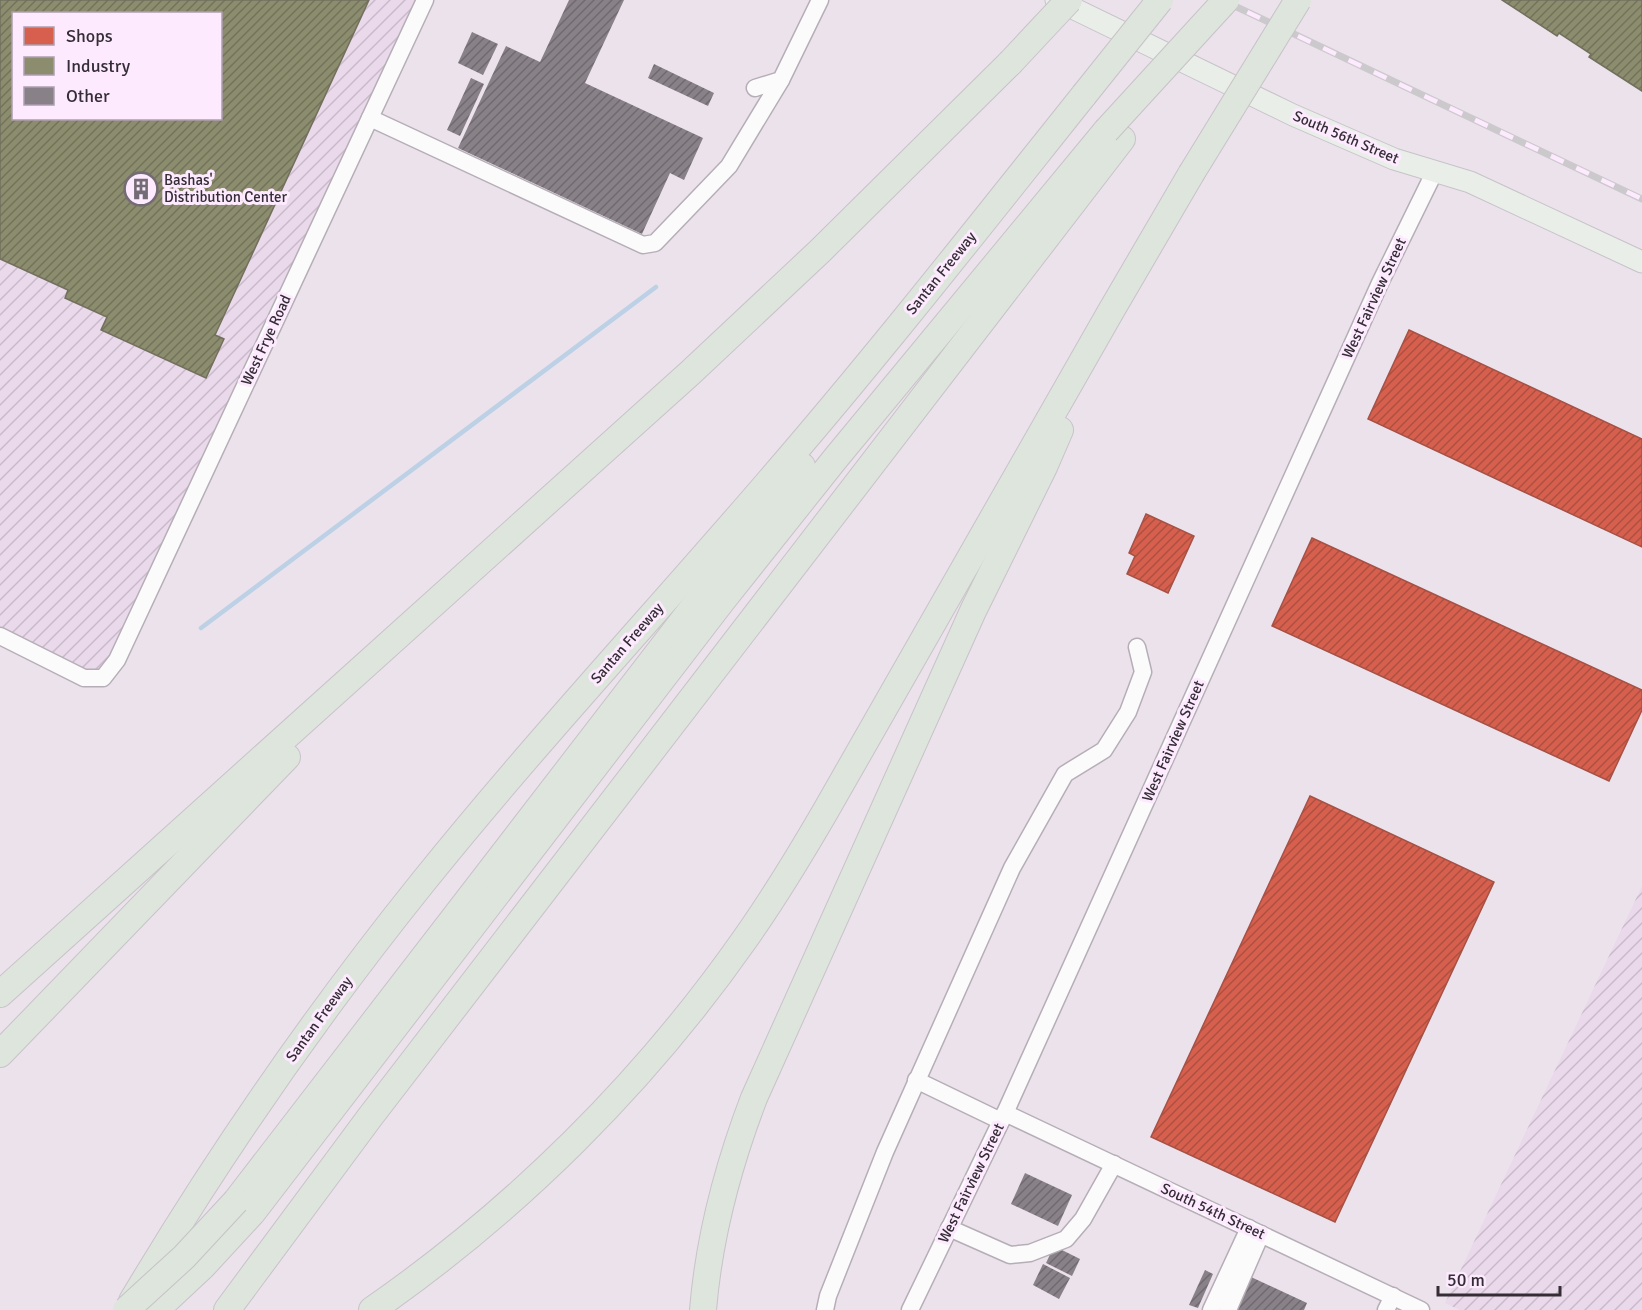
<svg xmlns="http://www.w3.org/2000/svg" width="1642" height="1310" font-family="Signika,sans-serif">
<defs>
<pattern id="industrial-furrows" width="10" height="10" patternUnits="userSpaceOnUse" patternTransform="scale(1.5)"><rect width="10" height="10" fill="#ead8eb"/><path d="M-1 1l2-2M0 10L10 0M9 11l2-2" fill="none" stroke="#c9baca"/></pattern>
<pattern id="shops-hatch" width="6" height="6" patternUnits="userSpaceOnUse" patternTransform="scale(1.5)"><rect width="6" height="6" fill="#d6604d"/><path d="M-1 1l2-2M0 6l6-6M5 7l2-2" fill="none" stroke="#ae5041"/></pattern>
<pattern id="industry-hatch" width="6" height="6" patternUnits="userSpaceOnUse" patternTransform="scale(1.5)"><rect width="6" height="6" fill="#8c8c6e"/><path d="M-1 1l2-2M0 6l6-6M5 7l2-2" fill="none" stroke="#73735b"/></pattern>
<pattern id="building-hatch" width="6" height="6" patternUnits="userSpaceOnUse" patternTransform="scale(1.5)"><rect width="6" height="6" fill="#888188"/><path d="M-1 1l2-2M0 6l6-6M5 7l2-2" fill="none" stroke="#706a70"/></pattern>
</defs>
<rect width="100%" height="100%" fill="#ece2ec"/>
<g fill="url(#industrial-furrows)" fill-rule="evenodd">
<path d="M0,0H424L103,678L0,636ZM14,14H220V118H14Z"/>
<polygon points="1642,886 1642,1310 1460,1310 1445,1303"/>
</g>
<g fill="url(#shops-hatch)" stroke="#a55146" stroke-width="1.5">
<polygon points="1409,330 1642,439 1642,547 1368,419"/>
<polygon points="1146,514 1194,536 1168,593 1127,574 1135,556 1129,553"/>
<polygon points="1312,538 1642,690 1642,710 1609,781 1272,626"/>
<polygon points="1310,796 1494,882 1335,1222 1151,1137"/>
</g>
<g fill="url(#industry-hatch)" stroke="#72705d" stroke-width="1.5" fill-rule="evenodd">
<path d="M0,0H369L215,335L224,339L206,378L101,330L107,317L65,298L68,290L0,259ZM14,14H220V118H14Z"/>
<polygon points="1502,0 1642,0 1642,91 1589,57 1591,54 1559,33 1557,36"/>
</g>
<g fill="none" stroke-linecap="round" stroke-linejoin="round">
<polyline stroke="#bcd0e6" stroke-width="4.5" points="201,628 656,287"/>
</g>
<g fill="url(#building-hatch)">
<polygon points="569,0 624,0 585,83 703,138 684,180 670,173 642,234 458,148 506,46 540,62"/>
<polygon points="472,32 498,44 483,75 458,63"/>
<polygon points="654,64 714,93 708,106 648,78"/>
<polygon points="471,78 484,84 460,136 447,130"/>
<polygon points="1025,1173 1072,1195 1058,1226 1011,1204"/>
<polygon points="1054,1246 1080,1259 1072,1276 1046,1263"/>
<polygon points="1043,1264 1070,1278 1059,1299 1033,1285"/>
<polygon points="1205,1270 1213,1274 1198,1308 1189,1305"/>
<polygon points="1251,1277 1307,1303 1304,1310 1236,1310"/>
</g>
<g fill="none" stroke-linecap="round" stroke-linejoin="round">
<defs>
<g id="minor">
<polyline points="755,88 781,80 820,0"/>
<polyline points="370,118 643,245 655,243 729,166 781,80"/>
<polyline points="0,636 84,678 103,678 117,660 425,0"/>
<polyline points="916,1080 1001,1121"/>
<polyline points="1005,1113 1421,1310"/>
<polyline points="949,1228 1010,1255 1030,1253 1066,1239 1083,1219 1114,1164"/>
<polyline points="825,1310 828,1296 885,1152 1012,868 1065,774 1104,750 1128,712 1143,672 1137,647"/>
<polyline points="910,1310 1005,1113 1380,283 1435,171"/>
<polyline points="1211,1310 1249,1228"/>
<polyline points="1228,1310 1261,1234"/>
<polyline points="1386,1310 1393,1296"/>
</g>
<polyline id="major" points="1056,0 1293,115 1394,159 1470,182 1642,262"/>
<g id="highway">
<polyline points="0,994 690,373 820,251 1010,63"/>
<polyline points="0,1054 287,757"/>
<polyline points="236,1201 802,466"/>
<path d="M132,1301C219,1155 316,1015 423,882C534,744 656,613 771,479C879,354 981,224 1084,95"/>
<polyline points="156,1310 203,1266 252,1213 722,601 835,459 1106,131"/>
<polyline points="227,1310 370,1117 1122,139"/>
<path d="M372,1310C516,1210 644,1083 745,939C774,898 800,855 825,812L1111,311L1191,174"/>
<path d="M703,1310C709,1237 728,1166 754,1098L973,611L1044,467L1060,430"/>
</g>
</defs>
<use href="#minor" stroke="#b6aeb6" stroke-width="19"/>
<use href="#major" stroke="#c7c3c8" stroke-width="23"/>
<use href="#highway" stroke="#c7c3c8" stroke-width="28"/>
<use href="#minor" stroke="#fcfbfc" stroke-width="16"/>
<use href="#major" stroke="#e9eee9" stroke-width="21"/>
<use href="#highway" stroke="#dde5dc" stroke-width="26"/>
<defs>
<polyline id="rail" points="1222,0 1642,199"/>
</defs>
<use href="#rail" stroke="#ccc9cc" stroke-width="7"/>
<use href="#rail" stroke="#fdeafe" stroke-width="4.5" stroke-dasharray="14" stroke-linecap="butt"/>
<defs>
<g id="highway-bridge">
<polyline points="1010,63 1069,0"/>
<polyline points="1084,95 1160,0"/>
<polyline points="1106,131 1226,0"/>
<polyline points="1191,174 1298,0"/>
<polyline points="126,1310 184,1257 236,1201"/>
</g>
</defs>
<use href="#highway-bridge" stroke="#c7c3c8" stroke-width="28" stroke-linecap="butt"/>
<use href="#highway-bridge" stroke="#dde5dc" stroke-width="26"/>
</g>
<defs>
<symbol id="building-ring" viewBox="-11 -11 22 22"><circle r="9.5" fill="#fdeafe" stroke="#746c75" stroke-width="1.5"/><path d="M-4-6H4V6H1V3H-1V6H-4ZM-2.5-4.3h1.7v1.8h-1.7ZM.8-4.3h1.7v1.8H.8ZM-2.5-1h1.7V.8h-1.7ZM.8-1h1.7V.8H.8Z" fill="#746c75"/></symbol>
</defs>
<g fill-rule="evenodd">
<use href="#building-ring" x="122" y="170" width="38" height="38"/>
</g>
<g text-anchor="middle" stroke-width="6" stroke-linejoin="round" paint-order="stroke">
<g font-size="15" fill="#342d35" stroke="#fdeafe">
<text transform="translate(1346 137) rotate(23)" y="5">South 56th Street</text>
<text transform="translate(941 273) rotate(-51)" y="5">Santan Freeway</text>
<text transform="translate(1374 298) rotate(-65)" y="5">West Fairview Street</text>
<text transform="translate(266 340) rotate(-65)" y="5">West Frye Road</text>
<text transform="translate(627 643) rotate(-49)" y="5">Santan Freeway</text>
<text transform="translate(1173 741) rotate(-66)" y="5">West Fairview Street</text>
<text transform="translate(319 1019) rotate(-54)" y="5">Santan Freeway</text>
<text transform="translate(971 1183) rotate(-64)" y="5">West Fairview Street</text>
<text transform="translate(1213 1211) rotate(25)" y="5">South 54th Street</text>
</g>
<g font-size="15" fill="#342d35" stroke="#fdeafe" text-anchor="start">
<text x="164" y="185">Bashas'<tspan x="164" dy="17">Distribution Center</tspan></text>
</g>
</g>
<rect x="12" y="12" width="210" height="108" fill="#fdeafe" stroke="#ad9eae" stroke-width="1.5"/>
<rect x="24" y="27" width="30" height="18" fill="#d6604d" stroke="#ad9eae" stroke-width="1.5"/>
<text x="66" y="42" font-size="18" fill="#342d35">Shops</text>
<rect x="24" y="57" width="30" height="18" fill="#8c8c6e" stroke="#ad9eae" stroke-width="1.5"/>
<text x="66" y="72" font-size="18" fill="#342d35">Industry</text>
<rect x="24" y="87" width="30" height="18" fill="#888188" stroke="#ad9eae" stroke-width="1.5"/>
<text x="66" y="102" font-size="18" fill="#342d35">Other</text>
<path d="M1438 1286v9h122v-9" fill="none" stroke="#342d35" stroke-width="3"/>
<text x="1447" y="1286" font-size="18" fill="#342d35" stroke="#fdeafe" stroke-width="4.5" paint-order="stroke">50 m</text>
</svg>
